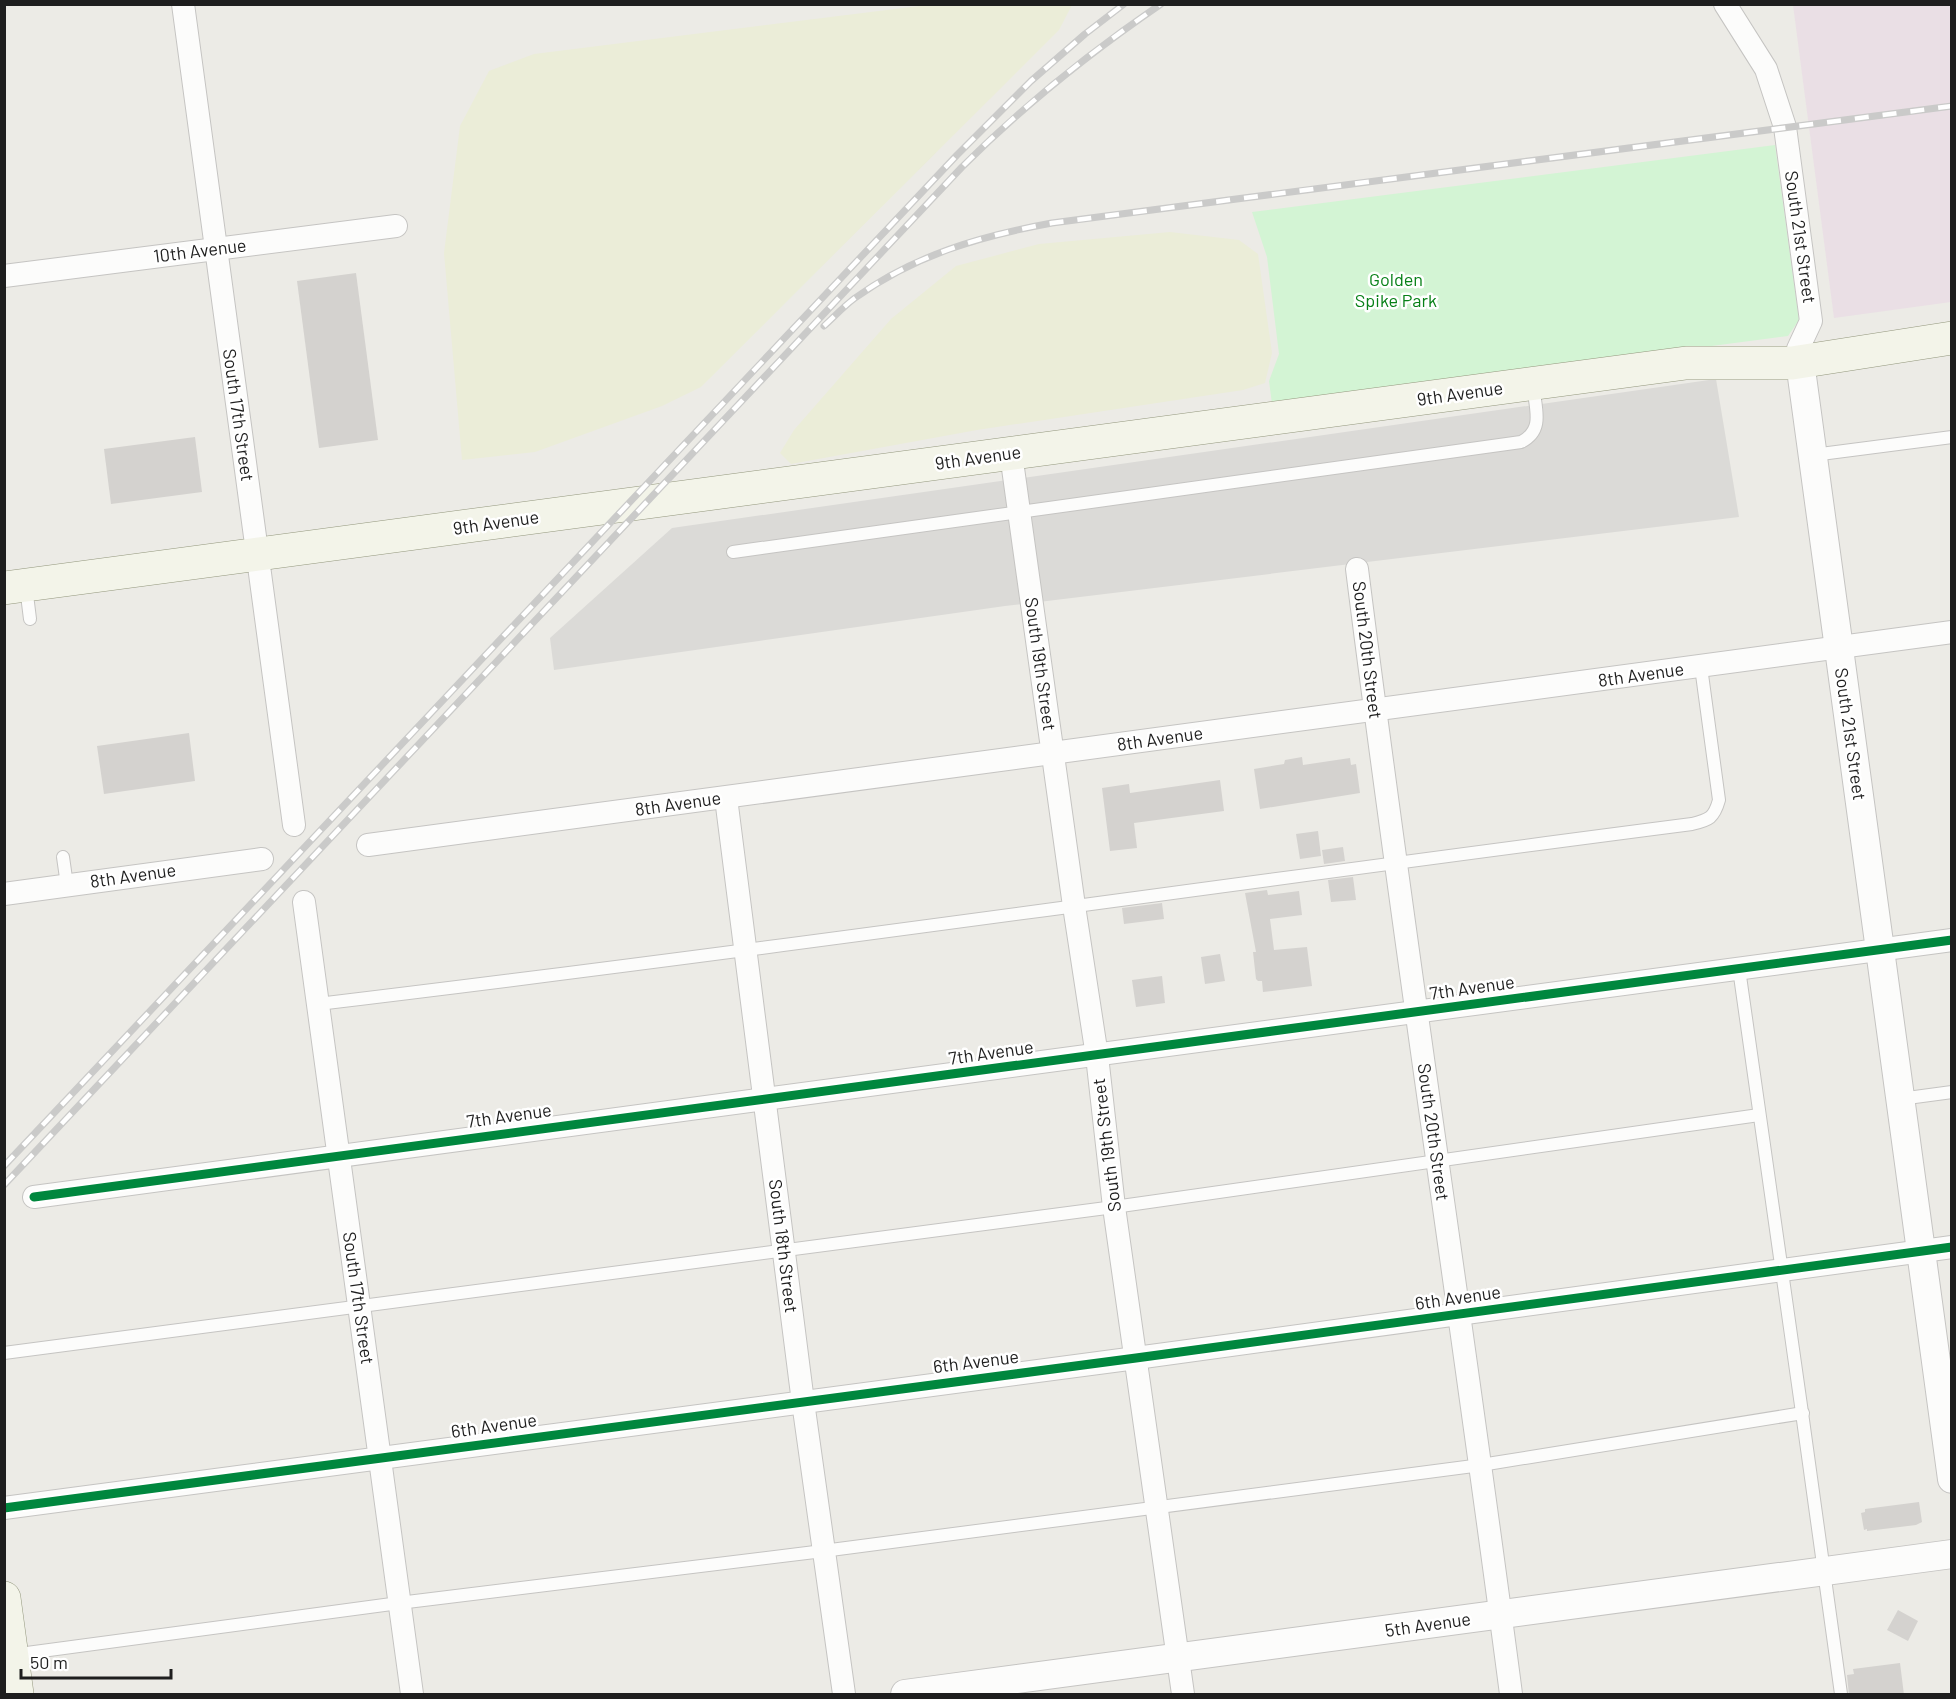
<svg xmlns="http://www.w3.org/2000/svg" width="1956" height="1699" font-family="Barlow,sans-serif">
<rect width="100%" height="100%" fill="#ecebe6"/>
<polygon fill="#dbdad7" points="1716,379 1739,517 1005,606 554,670 550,638 672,528"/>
<polygon fill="#eadfe5" points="1793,5 1951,5 1951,302 1834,318"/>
<g fill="#ebedd8">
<polygon points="935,4 1072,5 1059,30 701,387 662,406 535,452 462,460 444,253 460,126 489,71 534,54"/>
<polygon points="1170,232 1239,240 1258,254 1272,353 1265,383 1243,390 977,430 791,464 780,453 794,430 891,319 956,266 1039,244"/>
</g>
<polygon fill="#d3f4d4" points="1775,145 1799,320 1788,336 1272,404 1269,381 1279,354 1267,257 1252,212"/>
<g fill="#d4d2cf">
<polygon points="356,273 378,440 319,448 297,281"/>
<polygon points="195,437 202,492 111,504 104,449"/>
<polygon points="189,733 195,781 104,794 97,746"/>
<polygon points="1302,757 1303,765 1350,758 1351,765 1356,764 1360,793 1260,809 1254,769 1284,764 1285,760"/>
<polygon points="1220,780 1224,811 1134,823 1137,848 1110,851 1102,788 1129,784 1130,793"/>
<polygon points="1318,831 1321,856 1300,859 1296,834"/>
<polygon points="1343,847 1345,861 1324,864 1322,850"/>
<polygon points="1353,877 1356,900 1331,902 1328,880"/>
<polygon points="1267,890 1268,895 1299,891 1302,915 1270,919 1274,950 1307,947 1312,986 1263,992 1262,981 1258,981 1256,979 1253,952 1256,952 1245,893"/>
<polygon points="1162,903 1164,919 1124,924 1122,908"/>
<polygon points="1220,954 1225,981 1205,984 1201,957"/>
<polygon points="1162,976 1165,1003 1136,1007 1132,980"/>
<polygon points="1919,1502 1922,1522 1916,1525 1867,1531 1867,1529 1864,1530 1861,1513 1865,1512 1865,1509"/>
<polygon points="1898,1610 1918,1621 1908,1641 1887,1630"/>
<polygon points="1900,1663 1904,1695 1849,1695 1847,1675 1854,1674 1853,1669"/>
</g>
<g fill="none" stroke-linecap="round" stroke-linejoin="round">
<defs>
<g id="service">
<polyline points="1813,455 1952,437"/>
<path d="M733,552L1521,442C1545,430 1535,408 1533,385"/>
<polyline points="26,587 30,619"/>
<polyline points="63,857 67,885"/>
<path d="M1739,969C1772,1211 1809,1452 1841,1694"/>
<path d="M318,1004C777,949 1234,883 1692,824C1709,820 1714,818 1719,800L1701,667"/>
<polyline points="1900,1099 1952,1092"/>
<polyline points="4,1353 1114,1207 1759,1115"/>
<polyline points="12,1655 399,1603 823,1551 1481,1465 1803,1413"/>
</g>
<g id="minor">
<polyline points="183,4 294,825"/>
<polyline points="1725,4 1766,69 1785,127 1811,321 1798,349 1800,362"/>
<polyline points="4,276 396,226"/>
<polyline points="1011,454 1074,906 1097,1056 1114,1207 1183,1694"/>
<path d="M1357,569C1404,945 1462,1319 1511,1694"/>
<polyline points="726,798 803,1402 844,1694"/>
<polyline points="368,845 1952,632"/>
<polyline points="4,894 262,859"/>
<polyline points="304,902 412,1694"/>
<polyline points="34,1197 1952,940"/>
<polyline points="4,1508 1136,1358 1952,1247"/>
</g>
<g id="tertiary">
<polyline points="1800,362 1952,1479"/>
<polyline points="905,1694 1952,1554"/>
</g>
<g id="secondary">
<polyline points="4,588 1686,363 1792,363 1952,338"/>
<polyline points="4,1598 17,1694"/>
</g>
</defs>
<use href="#service" stroke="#c5c4c2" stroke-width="14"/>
<use href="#minor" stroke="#c5c4c2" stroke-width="24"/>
<use href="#tertiary" stroke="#c5c4c2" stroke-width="30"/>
<use href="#secondary" stroke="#93977d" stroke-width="34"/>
<use href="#service" stroke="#fcfcfb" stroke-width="12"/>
<use href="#minor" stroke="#fcfcfb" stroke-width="22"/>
<use href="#tertiary" stroke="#fcfcfb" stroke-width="28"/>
<use href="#secondary" stroke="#f3f4e9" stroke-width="33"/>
<defs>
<g id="rail">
<path d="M824,326C834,317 844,306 855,298C915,255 980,236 1052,223L1952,106"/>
<polyline points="4,1166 957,155 1031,81 1085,34 1124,4"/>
<path d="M4,1185L962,167C1024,105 1088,54 1161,4"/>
</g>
</defs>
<use href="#rail" stroke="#cacac9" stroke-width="7"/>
<use href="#rail" stroke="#fff" stroke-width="4.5" stroke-dasharray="14" stroke-linecap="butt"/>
<defs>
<g id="cycleway">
<polyline points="34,1197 1952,940"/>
<polyline points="4,1508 1136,1358 1952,1247"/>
</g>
</defs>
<use href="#cycleway" stroke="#fff" stroke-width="13"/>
<use href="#cycleway" stroke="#00873e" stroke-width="9"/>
</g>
<g text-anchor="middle" stroke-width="5" stroke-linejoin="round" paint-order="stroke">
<g font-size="18" fill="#1e1e1e" stroke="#fff">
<text transform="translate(1800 237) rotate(82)" y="6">South 21st Street</text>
<text transform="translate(200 251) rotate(-7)" y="6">10th Avenue</text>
<text transform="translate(1460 394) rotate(-8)" y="6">9th Avenue</text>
<text transform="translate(238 415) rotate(82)" y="6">South 17th Street</text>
<text transform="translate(978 458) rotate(-8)" y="6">9th Avenue</text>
<text transform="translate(496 523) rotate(-8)" y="6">9th Avenue</text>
<text transform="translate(1367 650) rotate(83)" y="6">South 20th Street</text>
<text transform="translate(1040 664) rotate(82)" y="6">South 19th Street</text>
<text transform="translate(1641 675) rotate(-8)" y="6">8th Avenue</text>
<text transform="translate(1850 734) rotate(82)" y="6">South 21st Street</text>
<text transform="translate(1160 739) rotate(-8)" y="6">8th Avenue</text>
<text transform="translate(678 804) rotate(-8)" y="6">8th Avenue</text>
<text transform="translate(133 876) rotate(-8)" y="6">8th Avenue</text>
<text transform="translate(1472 988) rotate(-8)" y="6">7th Avenue</text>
<text transform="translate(991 1053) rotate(-8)" y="6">7th Avenue</text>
<text transform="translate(509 1116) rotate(-8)" y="6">7th Avenue</text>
<text transform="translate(1433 1132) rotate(82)" y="6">South 20th Street</text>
<text transform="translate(1107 1145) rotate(-97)" y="6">South 19th Street</text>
<text transform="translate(783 1246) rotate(83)" y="6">South 18th Street</text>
<text transform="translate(358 1298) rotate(82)" y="6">South 17th Street</text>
<text transform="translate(1458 1298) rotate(-8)" y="6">6th Avenue</text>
<text transform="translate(976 1362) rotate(-7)" y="6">6th Avenue</text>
<text transform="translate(494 1426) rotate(-8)" y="6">6th Avenue</text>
<text transform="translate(1428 1625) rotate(-8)" y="6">5th Avenue</text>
</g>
<g font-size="18" fill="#078017" stroke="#fff">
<text x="1396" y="286">Golden<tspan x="1396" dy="21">Spike Park</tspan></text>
</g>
</g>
<rect width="1956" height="1699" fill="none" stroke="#1e1e1e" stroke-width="12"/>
<path d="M21 1669v9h150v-9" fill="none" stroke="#1e1e1e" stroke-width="3"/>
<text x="30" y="1669" font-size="18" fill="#1e1e1e" stroke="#ffffff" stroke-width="4.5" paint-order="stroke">50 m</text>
</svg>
